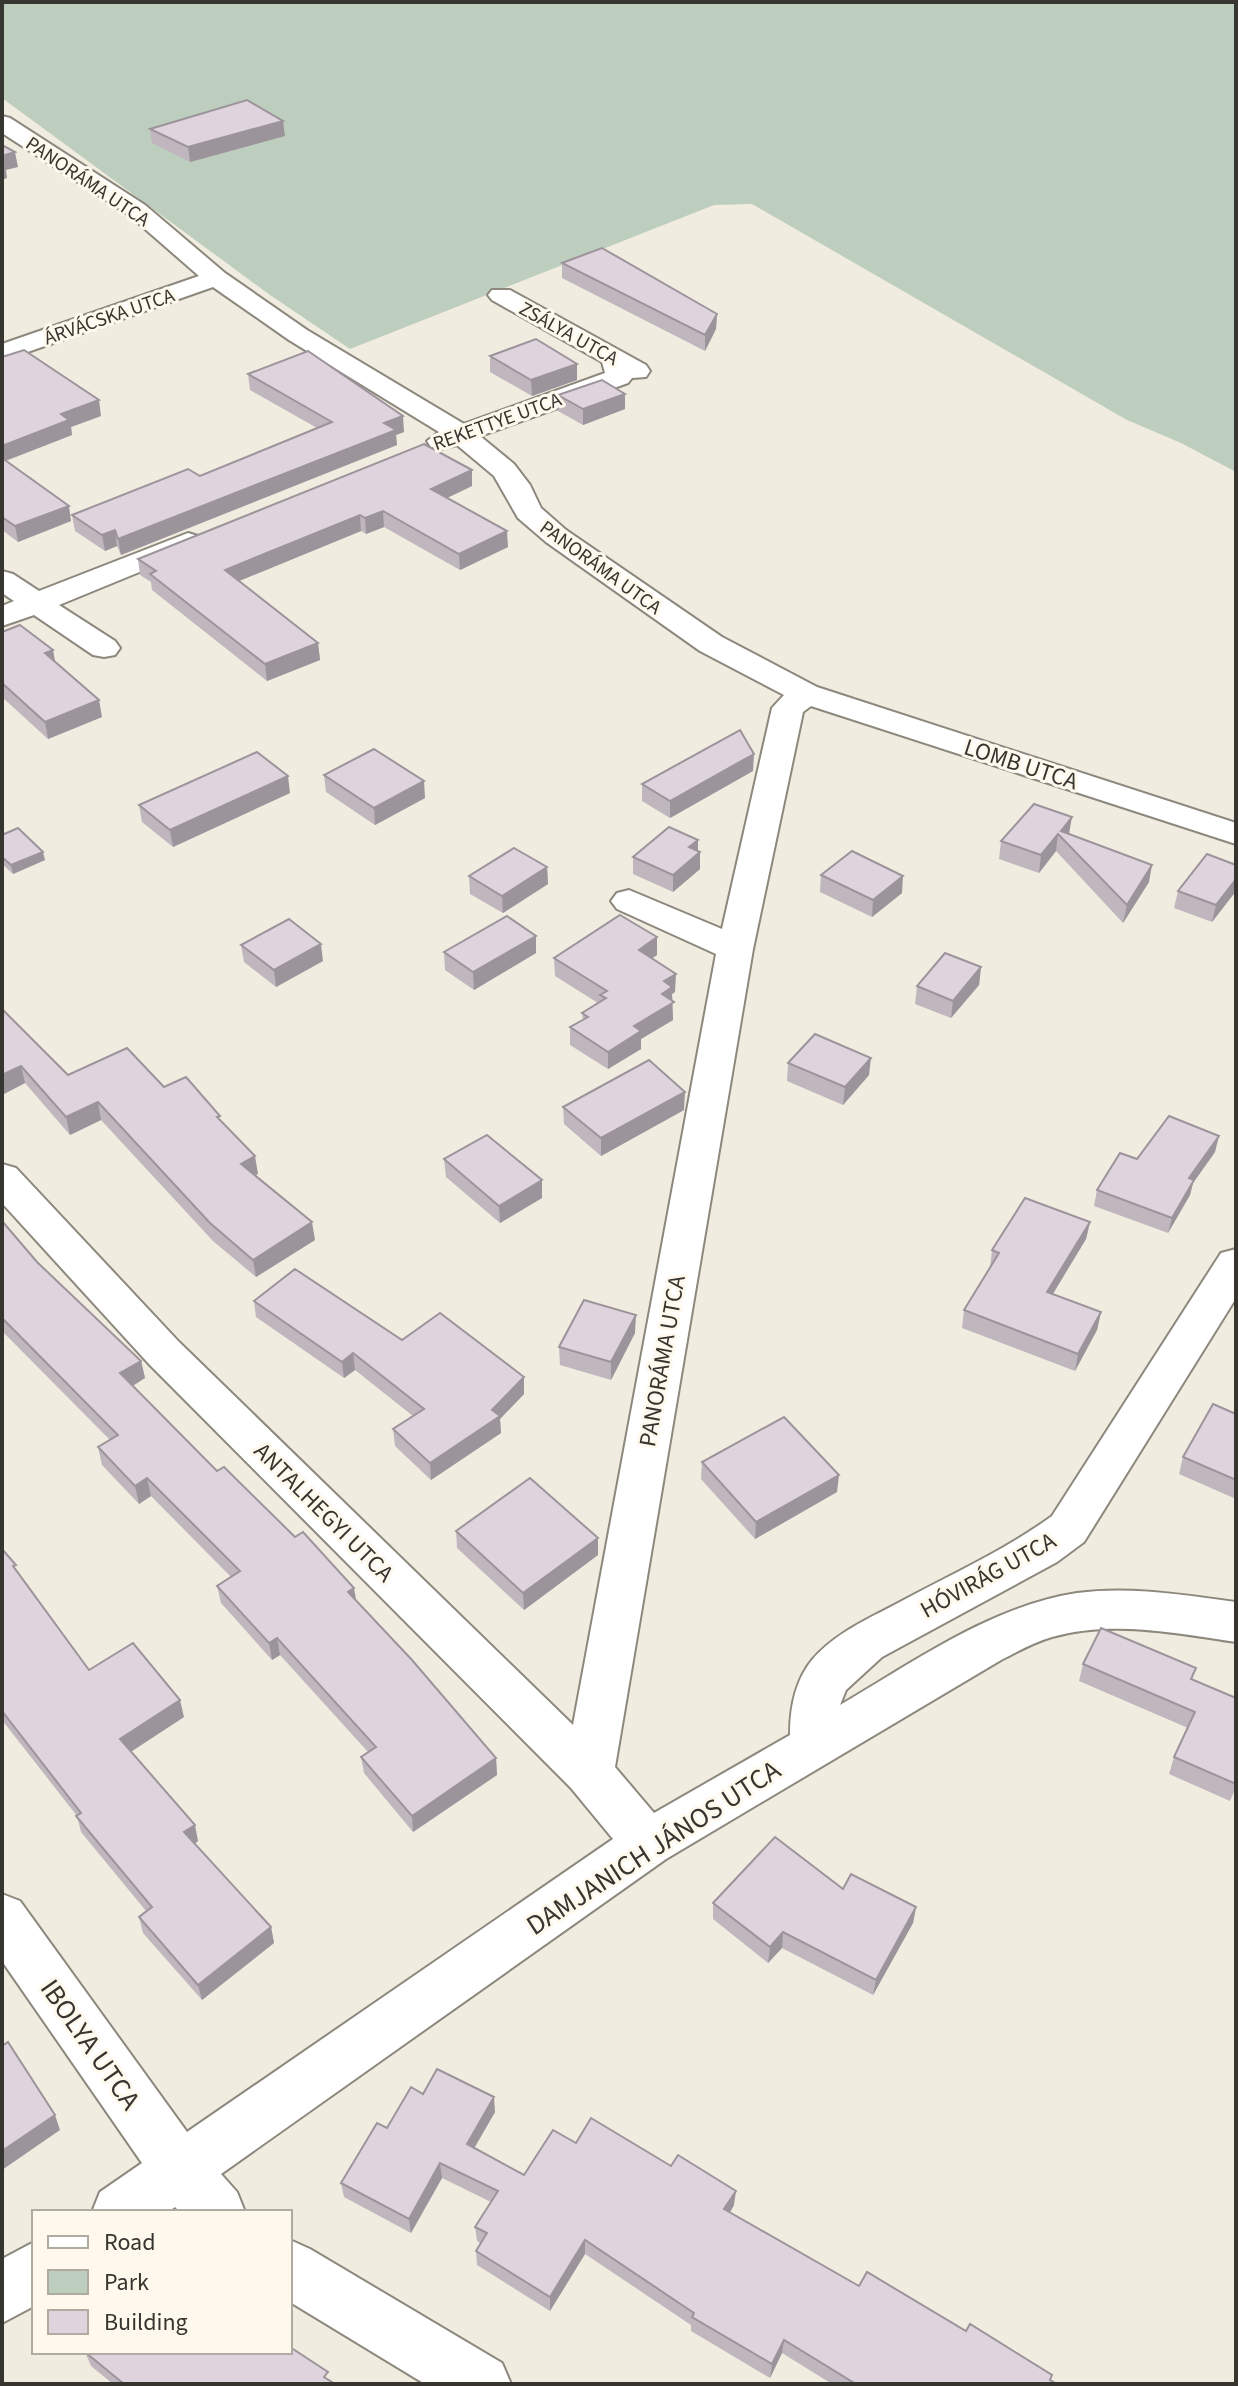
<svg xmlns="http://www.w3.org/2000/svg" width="1238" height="2386" font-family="'Source Sans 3',sans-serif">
<rect width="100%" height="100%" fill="#f1ece0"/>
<polygon fill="#becebe" points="2,2 1236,2 1236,472 1181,443 1127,420 752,204 714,205 350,349 270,295 2,98"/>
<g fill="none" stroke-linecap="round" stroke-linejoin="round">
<g stroke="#8d887d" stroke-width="4">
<g id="minor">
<path d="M2,116L10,118L145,205L225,273L307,330L464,424L605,373L602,362L492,300L488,295L492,290H510L646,365L650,371L646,377L632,378L628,383L480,436L514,464L530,485L541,508L566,530L722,637L817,687L1236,823V844L811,706L803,712L753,949L615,1767L654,1813L790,1735C790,1708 795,1681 812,1660C835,1633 868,1619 898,1603C950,1575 1004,1551 1052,1516L1221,1253L1236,1249V1298L1084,1542L1057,1562L882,1657L846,1690L840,1705C914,1662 991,1606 1077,1593C1130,1586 1184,1595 1236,1602V1642C1176,1633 1111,1620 1052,1637C1034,1642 1017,1652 1001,1660L666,1859L221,2174L237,2192L245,2212H180L175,2207L168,2212H92L100,2192L142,2163L2,1961V1894L20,1901L187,2132L613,1839L571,1788L149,1364L2,1203V1164L16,1168L179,1342L573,1725L716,954L617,909L611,901L617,893L629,890L722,929L772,708L784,695L700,651L546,542L518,518L494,476L457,445L441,449L431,447L427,441L439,432L289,340L213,287L2,361V344L199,276L129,215L2,133Z"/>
<polygon points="188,533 198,536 203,542 198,548 59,605 115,641 120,648 115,655 104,657 93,655 34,615 2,626 2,606 14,601 2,593 2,571 13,574 39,591"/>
<polygon points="290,2240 310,2249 502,2363 511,2384 425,2384 290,2302"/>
<polygon points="34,2242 34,2306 2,2323 2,2259"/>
</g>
</g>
<use href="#minor" fill="#fff" fill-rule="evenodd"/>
</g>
<g fill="#c0b6be">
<polygon points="150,129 285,136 190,162 152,143"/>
<polygon points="562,263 717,314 716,329 705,351 562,278"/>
<polygon points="490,356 577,364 577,380 532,396 490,372"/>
<polygon points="2,357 101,416 71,427 72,435 6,461 71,521 18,542 2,530"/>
<polygon points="248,374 404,432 396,435 397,445 121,555 117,546 105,551 75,531 72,515 200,476 317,428 250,390"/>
<polygon points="558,395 625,409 583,425 558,411"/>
<polygon points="472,470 472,486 447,498 508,547 460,570 384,527 366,534 361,531 239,581 318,643 320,660 267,681 152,590 151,582 140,575 138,559"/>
<polygon points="2,632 55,662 102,717 48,739 2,697"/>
<polygon points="753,771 670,818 642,801 642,784"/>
<polygon points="324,775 425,798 375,825 326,792"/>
<polygon points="290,793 173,847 142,822 139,805"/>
<polygon points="1034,804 1069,834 1149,882 1123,923 1056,851 1039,873 999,859 1001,841"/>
<polygon points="2,835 45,860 13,874 2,864"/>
<polygon points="698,840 698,851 700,852 700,869 673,892 633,874 633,857"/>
<polygon points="1236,865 1236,891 1212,922 1174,908 1178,891"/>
<polygon points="547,867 548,884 503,913 470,894 469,876"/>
<polygon points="821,875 902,893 872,917 820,892"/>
<polygon points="241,945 323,961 276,987 244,962"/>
<polygon points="444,952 536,953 474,990 445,970"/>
<polygon points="657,955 652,958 675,992 672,994 673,1020 641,1039 641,1049 608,1069 570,1045 570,1027 583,1020 582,1013 598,1003 555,976 554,958"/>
<polygon points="981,967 979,985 951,1018 915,1004 917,986"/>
<polygon points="2,1013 68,1075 164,1087 221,1122 258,1174 255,1175 315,1240 256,1277 213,1241 101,1120 70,1135 25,1083 2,1095"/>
<polygon points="788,1063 869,1075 843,1105 787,1081"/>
<polygon points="563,1107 684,1110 601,1156 564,1124"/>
<polygon points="1215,1152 1193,1183 1190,1195 1168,1233 1094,1206 1097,1190 1137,1159"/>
<polygon points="444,1159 542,1180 542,1198 500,1223 446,1177"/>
<polygon points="2,1221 37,1262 141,1361 145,1378 133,1386 217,1471 356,1601 496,1758 497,1775 413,1832 364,1773 361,1757 368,1752 280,1655 272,1660 221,1603 217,1586 231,1577 151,1496 139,1504 102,1465 98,1447 110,1440 2,1331"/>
<polygon points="1090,1222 1086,1239 1053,1294 1101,1312 1097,1330 1075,1371 962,1328 964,1310 990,1268 992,1250"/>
<polygon points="254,1301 402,1340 524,1394 500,1419 501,1433 431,1480 395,1446 393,1429 413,1416 355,1370 344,1378 256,1317"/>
<polygon points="635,1333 611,1380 560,1365 559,1347"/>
<polygon points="1236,1414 1236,1499 1179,1474 1183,1457"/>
<polygon points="702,1462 837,1492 755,1539 701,1479"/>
<polygon points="456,1531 598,1538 598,1555 524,1610 457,1548"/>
<polygon points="2,1549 89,1670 184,1717 131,1752 198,1841 194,1844 271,1927 274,1943 202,2000 143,1933 139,1917 146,1911 81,1832 77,1816 2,1720"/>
<polygon points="1083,1664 1192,1680 1236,1698 1236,1787 1230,1801 1169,1774 1174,1757 1188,1728 1079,1681"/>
<polygon points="843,1889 916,1907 913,1923 873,1995 782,1948 768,1963 713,1919 713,1903"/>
<polygon points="423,2094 495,2112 474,2148 524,2175 576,2143 734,2205 730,2213 859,2286 1057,2384 832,2384 782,2353 770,2378 691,2331 691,2325 585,2254 550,2311 477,2265 476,2251 480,2243 477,2241 475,2227 491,2202 442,2178 411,2233 344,2197 341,2183 387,2128"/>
<polygon points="85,2352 329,2381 335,2384 113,2384 91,2366"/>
</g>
<g fill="#9c949b">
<polygon points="283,121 285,136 190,162 188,147"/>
<polygon points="15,152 18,167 6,170 7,178 2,180 2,156"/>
<polygon points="717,314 716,329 705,351 705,335"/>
<polygon points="577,364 577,380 532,396 531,380"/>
<polygon points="625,394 625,409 583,425 583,409"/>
<polygon points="99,400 101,416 71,427 72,435 2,462 2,446 61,414"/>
<polygon points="403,416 404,432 396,435 397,445 121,555 118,539 384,423"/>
<polygon points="472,470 472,486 432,505 431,489"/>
<polygon points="69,506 71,521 18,542 15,526"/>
<polygon points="383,511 384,527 366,534 365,518"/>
<polygon points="360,515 361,531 227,586 225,570"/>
<polygon points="115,530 117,546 105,551 102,535"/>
<polygon points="507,531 508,547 460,570 459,554"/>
<polygon points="318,643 320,660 267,681 265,664"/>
<polygon points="53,650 56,666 45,653"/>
<polygon points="99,700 102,717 48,739 45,722"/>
<polygon points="754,754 753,771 670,818 670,801"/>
<polygon points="288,776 290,793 173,847 170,830"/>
<polygon points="424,781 425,798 375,825 374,808"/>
<polygon points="1072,817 1069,834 1061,831"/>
<polygon points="1058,834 1056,851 1039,873 1041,855"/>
<polygon points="698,840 698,854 700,852 700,869 673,892 673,875 689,847"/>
<polygon points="43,852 45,860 13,874 11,865"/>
<polygon points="1152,865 1149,882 1123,923 1127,905"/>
<polygon points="547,867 548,884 503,913 502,896"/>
<polygon points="903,876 902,893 872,917 873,900"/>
<polygon points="1236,879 1236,891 1212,922 1216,905"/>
<polygon points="536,936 536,953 474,990 473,972"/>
<polygon points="657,937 657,955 639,967 639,950"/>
<polygon points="321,944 323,961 276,987 274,970"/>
<polygon points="981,967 979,985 951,1018 953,1001"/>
<polygon points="676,974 675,992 672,994 673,1020 641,1039 641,1049 608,1069 608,1052 634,1026 662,994 664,981"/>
<polygon points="871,1058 869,1075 843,1105 845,1087"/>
<polygon points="21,1066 25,1083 2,1095 2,1075"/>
<polygon points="685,1092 684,1110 601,1156 601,1138"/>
<polygon points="98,1102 101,1120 70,1135 66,1117"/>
<polygon points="1219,1136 1215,1152 1193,1183 1190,1195 1168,1233 1172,1218 1189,1178"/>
<polygon points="255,1156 258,1174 243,1181 241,1164"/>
<polygon points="542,1180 542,1198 500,1223 499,1206"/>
<polygon points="312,1222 315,1240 256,1277 253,1260"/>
<polygon points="1090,1222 1086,1239 1043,1310 1047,1292"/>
<polygon points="1101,1312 1097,1330 1075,1371 1078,1354"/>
<polygon points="636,1315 635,1333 611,1380 611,1362"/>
<polygon points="353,1353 355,1370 344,1378 342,1362"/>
<polygon points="141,1361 145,1378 124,1391 120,1373"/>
<polygon points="524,1377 524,1394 500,1419 501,1433 431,1480 430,1463 492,1410"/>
<polygon points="839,1475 837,1492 755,1539 756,1522"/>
<polygon points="147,1478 151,1496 139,1504 135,1486"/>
<polygon points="598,1538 598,1555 524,1610 523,1593"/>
<polygon points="354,1588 357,1605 348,1592"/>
<polygon points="277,1638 280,1655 272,1660 269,1643"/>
<polygon points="180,1700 184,1717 124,1756 120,1739"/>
<polygon points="496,1758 497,1775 413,1832 412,1816"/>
<polygon points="195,1825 198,1841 188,1849 184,1832"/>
<polygon points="916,1907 913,1923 873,1995 876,1980"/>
<polygon points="271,1927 274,1943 202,2000 198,1985"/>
<polygon points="783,1932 782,1948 768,1963 770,1947"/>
<polygon points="494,2097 495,2112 468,2159 467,2144"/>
<polygon points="55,2115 60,2130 2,2170 2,2151"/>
<polygon points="440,2163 442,2178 411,2233 409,2219"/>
<polygon points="736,2191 734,2205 723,2224 724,2209"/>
<polygon points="585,2240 585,2254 550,2311 550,2297"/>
<polygon points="784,2340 782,2353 770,2378 772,2364"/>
</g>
<g fill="#dfd4dd" stroke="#9c949b" stroke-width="2">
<polygon points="247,100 283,121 188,147 150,129"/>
<polygon points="2,145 15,152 2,156"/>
<polygon points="602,248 717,314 705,335 562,263"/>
<polygon points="536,339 577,364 531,380 490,356"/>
<polygon points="24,350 99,400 61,414 69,420 2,446 2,357"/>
<polygon points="308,351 403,416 384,423 396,430 118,539 115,530 102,535 72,515 188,469 200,476 332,422 248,374"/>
<polygon points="602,380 625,394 583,409 558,395"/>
<polygon points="424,444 472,470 431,489 507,531 459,554 383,511 365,518 360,515 225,570 318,643 265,664 150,574 156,571 138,559"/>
<polygon points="2,458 69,506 15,526 2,517"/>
<polygon points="20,625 53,650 45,653 99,700 45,722 2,683 2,632"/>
<polygon points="740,730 754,754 670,801 642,784"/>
<polygon points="374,749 424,781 374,808 324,775"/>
<polygon points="257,752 288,776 170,830 139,805"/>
<polygon points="1034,804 1072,817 1061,831 1152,865 1127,905 1058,834 1041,855 1001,841"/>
<polygon points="669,827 698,840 689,847 700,852 673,875 633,857"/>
<polygon points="18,828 43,852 11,865 2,857 2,835"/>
<polygon points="514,848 547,867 502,896 469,876"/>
<polygon points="852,851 903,876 873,900 821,875"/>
<polygon points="1207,854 1236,865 1236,879 1216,905 1178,891"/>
<polygon points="620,915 657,937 639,950 676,974 664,981 672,987 662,994 674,1002 634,1026 641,1031 608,1052 570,1027 588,1017 582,1013 606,998 600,995 607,991 554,958"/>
<polygon points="507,916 536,936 473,972 444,952"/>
<polygon points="289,919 321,944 274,970 241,945"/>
<polygon points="945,953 981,967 953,1001 917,986"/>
<polygon points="4,1011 68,1075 127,1048 164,1087 186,1077 220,1116 217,1117 255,1156 241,1164 312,1222 253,1260 210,1223 98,1102 66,1117 21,1066 2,1075 2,1013"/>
<polygon points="815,1034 871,1058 845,1087 788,1063"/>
<polygon points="649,1060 685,1092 601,1138 563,1107"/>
<polygon points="1169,1116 1219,1136 1189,1178 1194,1180 1172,1218 1097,1190 1120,1153 1137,1159"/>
<polygon points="487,1135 542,1180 499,1206 444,1159"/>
<polygon points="1025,1198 1090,1222 1047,1292 1101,1312 1078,1354 964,1310 999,1253 992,1250"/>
<polygon points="2,1221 37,1262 141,1361 120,1373 217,1471 224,1467 295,1537 303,1532 354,1588 348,1592 412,1660 496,1758 412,1816 361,1757 376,1747 277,1638 269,1643 217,1586 240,1571 147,1478 135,1486 98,1447 118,1435 2,1318"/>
<polygon points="295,1269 402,1340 440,1313 524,1377 492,1410 500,1416 430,1463 393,1429 424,1409 353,1353 342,1362 254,1301"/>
<polygon points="584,1300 636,1315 611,1362 559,1347"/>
<polygon points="1213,1404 1236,1414 1236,1480 1183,1457"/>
<polygon points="784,1417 839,1475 756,1522 702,1462"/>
<polygon points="530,1478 598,1538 523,1593 456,1531"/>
<polygon points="2,1549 16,1565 13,1566 89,1670 133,1643 180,1700 120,1739 195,1825 184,1832 271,1927 198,1985 139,1917 152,1907 76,1816 81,1813 2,1711"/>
<polygon points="1101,1628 1196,1668 1191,1679 1236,1698 1236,1784 1174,1757 1195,1712 1083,1664"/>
<polygon points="775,1837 843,1889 851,1874 916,1907 876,1980 783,1932 770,1947 713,1903"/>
<polygon points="8,2042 55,2115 2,2151 2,2046"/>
<polygon points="437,2069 494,2097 467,2144 524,2175 553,2130 576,2143 591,2118 671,2166 678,2155 736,2191 724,2209 859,2286 867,2272 966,2331 970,2324 1052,2375 1050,2380 1057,2384 856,2384 784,2340 772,2364 692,2317 694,2313 585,2240 550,2297 476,2251 487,2233 475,2227 498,2191 440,2163 409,2219 341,2183 377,2123 387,2128 411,2087 423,2094"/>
<polygon points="290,2347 328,2372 324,2377 335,2384 124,2384 85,2352 290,2352"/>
</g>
<g text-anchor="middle" stroke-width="6" stroke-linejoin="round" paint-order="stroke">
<g font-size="20" fill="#373530" stroke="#fff9ed">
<text transform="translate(88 181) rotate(34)" y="7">PANORÁMA UTCA</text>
<text transform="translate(109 316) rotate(-19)" y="7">ÁRVÁCSKA UTCA</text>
<text transform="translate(569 333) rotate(29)" y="7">ZSÁLYA UTCA</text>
<text transform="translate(497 421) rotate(-20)" y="7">REKETTYE UTCA</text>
<text transform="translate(601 567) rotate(36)" y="7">PANORÁMA UTCA</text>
</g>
<g font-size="24" fill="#373530" stroke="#fff9ed">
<text transform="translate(1021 764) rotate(18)" y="8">LOMB UTCA</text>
<text transform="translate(662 1361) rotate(-80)" y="8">PANORÁMA UTCA</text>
<text transform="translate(324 1512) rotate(45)" y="8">ANTALHEGYI UTCA</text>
<text transform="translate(988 1575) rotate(-29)" y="8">HÓVIRÁG UTCA</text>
</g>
<g font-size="28" fill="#373530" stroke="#fff9ed">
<text transform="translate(653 1847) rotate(-33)" y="10">DAMJANICH JÁNOS UTCA</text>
<text transform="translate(91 2044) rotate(55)" y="10">IBOLYA UTCA</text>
</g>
</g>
<rect width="1238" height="2386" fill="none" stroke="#373530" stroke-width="8"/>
<rect x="32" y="2210" width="260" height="144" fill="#fff9ed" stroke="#afaba1" stroke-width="2"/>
<rect x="48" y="2236" width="40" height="12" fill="#ffffff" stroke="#afaba1" stroke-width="2"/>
<text x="104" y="2250" font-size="24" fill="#373530">Road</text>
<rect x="48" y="2270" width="40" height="24" fill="#becebe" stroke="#afaba1" stroke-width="2"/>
<text x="104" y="2290" font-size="24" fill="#373530">Park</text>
<rect x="48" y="2310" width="40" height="24" fill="#dfd4dd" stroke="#afaba1" stroke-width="2"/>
<text x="104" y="2330" font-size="24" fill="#373530">Building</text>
</svg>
